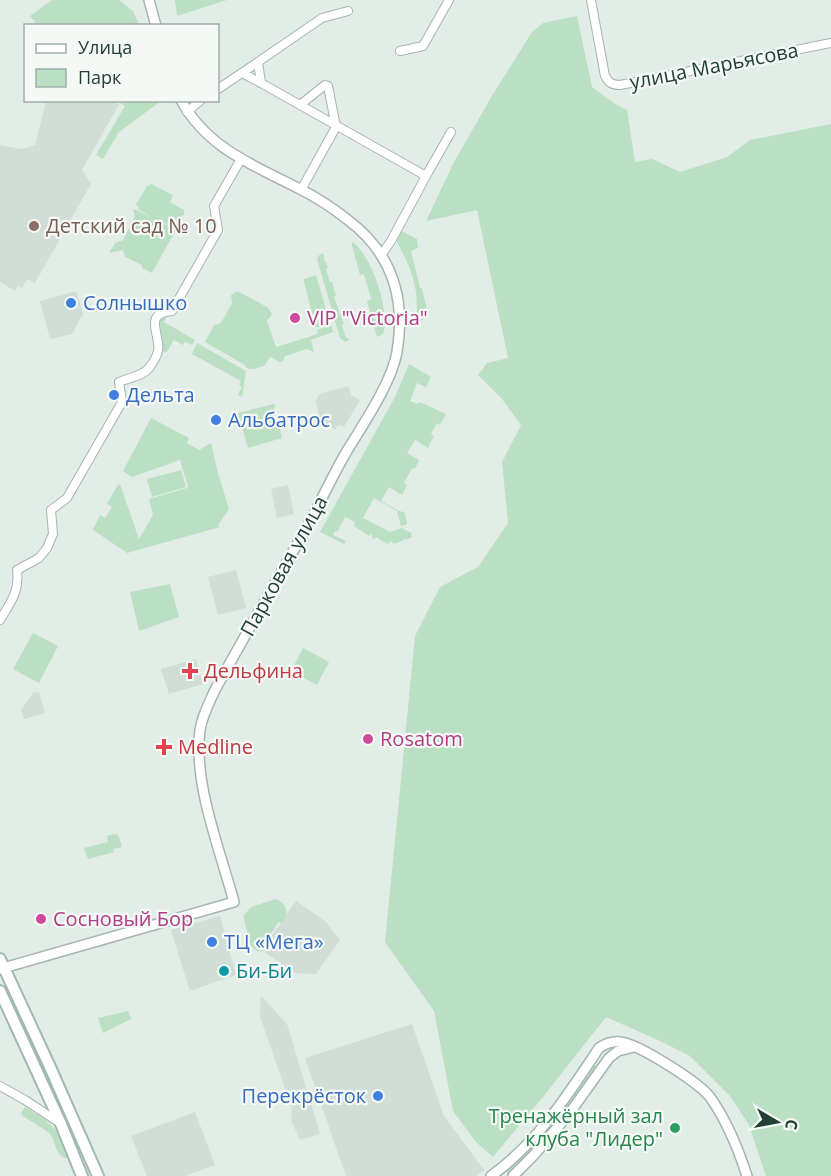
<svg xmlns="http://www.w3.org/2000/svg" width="831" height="1176" font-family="'Open Sans',sans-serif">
<rect width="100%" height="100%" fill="#e3ede8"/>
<g fill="#d1ddd7">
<polygon points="46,101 113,101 119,104 82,170 91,184 35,283 27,279 22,288 18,286 15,291 0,282 0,145 22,149 35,145"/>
<polygon points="76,291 83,314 72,334 50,339 40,301"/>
<polygon points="349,386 351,395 360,400 344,427 338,425 335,430 320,419 316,402 319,394"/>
<polygon points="288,485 294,514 277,518 271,489"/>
<polygon points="236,570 246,608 218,615 208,577"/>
<polygon points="196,659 203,684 169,694 161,669"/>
<polygon points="39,692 45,713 24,719 21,710 33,693"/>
<polygon points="296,901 325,921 340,940 316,974 294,973 262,950"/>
<polygon points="220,916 236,975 190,991 171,930"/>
<polygon points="261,996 287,1024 320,1134 300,1140 291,1120 292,1109 260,1016"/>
<polygon points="412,1024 444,1116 484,1170 476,1176 346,1176 305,1058"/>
<polygon points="195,1112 215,1165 185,1176 147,1176 131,1136"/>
</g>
<g fill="#bbdfc3">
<polygon points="52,0 119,0 133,11 139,25 37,25 30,16"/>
<polygon points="175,0 227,0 177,16"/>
<polygon points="577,16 592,87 615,104 627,110 635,162 652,159 680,172 727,157 750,140 831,124 831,1176 766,1176 749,1125 730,1096 690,1056 660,1041 606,1017 543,1097 493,1157 476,1142 453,1111 434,1011 385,942 415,636 440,587 478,567 508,523 502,462 521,425 502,399 478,375 487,363 508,358 477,210 426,221 454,162 493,94 532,32 543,23"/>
<polygon points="117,101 161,101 119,132 103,159 96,155 125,106"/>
<polygon points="151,184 173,195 170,202 184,210 184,215 166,224 162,222 166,225 183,217 152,273 142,268 142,265 125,257 123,250 109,253 115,243 123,240 135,217 133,210 135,209 153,218 138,209 139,207 136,205 147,186"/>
<path d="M400,230L417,239L418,248L411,251L420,288H422L428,314L424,315L423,320L417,321C417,311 417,301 416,292C413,272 404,255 395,238Z"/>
<path d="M352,242C371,253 391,312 383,334L377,337L367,301L371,299L364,274L360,275L352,245Z"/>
<polygon points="323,253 325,262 326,262 328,268 326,269 330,282 332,282 336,296 334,297 344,324 342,325 346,338 348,338 349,340 345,342 340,338 317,259 318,256"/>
<polygon points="316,275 330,323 316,328 304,282 304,279"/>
<polygon points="236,292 239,292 267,307 272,314 267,321 276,347 318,334 317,330 331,325 333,332 311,340 314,352 307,349 285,356 283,361 280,362 270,357 264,366 254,369 249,369 245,367 245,365 205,342 214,325 221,323 232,303 231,295"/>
<polygon points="168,314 164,322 195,340 192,345 185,342 183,345 174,340 166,353 163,351 163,342 159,322 159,319"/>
<polygon points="197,343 246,371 242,397 238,395 242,387 239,385 241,381 192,354"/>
<polygon points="409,364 431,377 426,387 417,383 410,401 418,404 420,402 446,414 440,425 437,423 431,434 434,436 428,448 415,440 407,453 419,460 415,469 412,468 404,483 407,485 402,495 389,487 381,501 401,512 402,511 405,513 407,524 401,526 397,511 374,498 363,518 390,532 402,528 411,533 412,537 406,540 405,538 402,541 393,544 392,541 387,544 376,537 374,539 372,537 373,536 370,534 369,536 354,526 355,522 345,517 337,532 335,531 333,535 346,541 344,544 320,532 395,397"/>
<polygon points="274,404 282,438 248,448 238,413"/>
<polygon points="151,418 189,438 187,443 199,450 211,443 218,473 229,509 218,525 220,527 127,553 93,530 100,515 105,518 112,507 107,504 117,486 120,484 139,539 153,515 149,499 187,488 188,487 180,460 132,477 123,471"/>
<polygon points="181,470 186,487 152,497 147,479"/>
<polygon points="170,584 179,617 139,631 130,592"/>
<polygon points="33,633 58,646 39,683 13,669"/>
<polygon points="303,648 329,662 317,685 291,671"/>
<polygon points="114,834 114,835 117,834 118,837 119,837 122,847 113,849 114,852 88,859 84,848 108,842 107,836"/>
<path d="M276,899C286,903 290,913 283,922L278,923L270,935L267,948L263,951H257L251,946L244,920V915L251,907Z"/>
<polygon points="13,997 46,1068 82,1153 78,1154 61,1112 9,998"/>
<polygon points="128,1011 131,1019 103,1033 98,1018"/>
<path d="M594,1065L597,1067C570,1106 543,1142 508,1174L505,1170L563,1109Z"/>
<path d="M25,1107L43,1118L57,1131L70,1158C55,1160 57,1141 49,1133C42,1127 31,1122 23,1116L21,1113Z"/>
</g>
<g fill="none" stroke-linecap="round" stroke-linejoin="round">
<g stroke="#a5b5af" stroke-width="10">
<g id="minor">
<path d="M591,0L605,76C609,83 612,85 620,85L831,43"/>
<polyline points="348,11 322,18 258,62 261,83 426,176 451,132"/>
<polyline points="400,51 423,46 449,0"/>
<polyline points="242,73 261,83"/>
<polyline points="218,89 258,62"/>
<polyline points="300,105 325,85 328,86 336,127 301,190"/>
<polyline points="187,112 201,100"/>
<polyline points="382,254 391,241 426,176"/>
<path d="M0,620C10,603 20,592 17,570L39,558L47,548L53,534L51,510L67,498L122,402L119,382C128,378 143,376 149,368C152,364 157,356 158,351C161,334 142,314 172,311L218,230L214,206L241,159"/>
<polyline points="0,1086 25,1100 60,1123"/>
</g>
</g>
<g stroke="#a5b5af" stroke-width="12">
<g id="tertiary">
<polyline points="149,0 156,26"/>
<path d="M0,969L234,902C220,850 193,783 200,730C202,716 209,703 215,690C244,637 274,585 304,532C318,507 330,481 344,456C361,427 391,385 397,352C406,298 392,253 348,220C333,208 316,197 298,188C253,165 207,148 181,100"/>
<path d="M491,1176C538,1142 567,1096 599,1048C605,1044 612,1041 620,1042C639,1044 698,1082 710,1097C727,1121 738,1148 747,1176"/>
<polyline points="513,1176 533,1156 569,1114 609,1058 618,1051 634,1047"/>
</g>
</g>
<g stroke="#a1b9af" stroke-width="14">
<g id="secondary">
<polyline points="0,959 50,1067 98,1176"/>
<polyline points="0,991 61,1124 82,1176"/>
</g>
</g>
<use href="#minor" stroke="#fff" stroke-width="8"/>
<use href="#tertiary" stroke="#fff" stroke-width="9"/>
<use href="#secondary" stroke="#fff" stroke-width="10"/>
</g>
<circle fill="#8d6e63" stroke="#f4f9f6" stroke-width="2" cx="34" cy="226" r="6"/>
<g fill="#3f7fe0" stroke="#f4f9f6" stroke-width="2">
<circle cx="71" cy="303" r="6"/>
<circle cx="114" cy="395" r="6"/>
<circle cx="216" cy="420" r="6"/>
<circle cx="212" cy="942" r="6"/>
<circle cx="378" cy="1096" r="6"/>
</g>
<g fill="#d1479c" stroke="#f4f9f6" stroke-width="2">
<circle cx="295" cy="318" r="6"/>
<circle cx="368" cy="739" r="6"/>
<circle cx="41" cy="919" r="6"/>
</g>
<g fill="#e0444e" stroke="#f4f9f6" stroke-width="2">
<path d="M187 662h6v6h6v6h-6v6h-6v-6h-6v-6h6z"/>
<path d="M161 738h6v6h6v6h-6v6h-6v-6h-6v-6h6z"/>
</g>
<circle fill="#0f9aa8" stroke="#f4f9f6" stroke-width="2" cx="224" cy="971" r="6"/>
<circle fill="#2e9e5b" stroke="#f4f9f6" stroke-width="2" cx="675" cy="1128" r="6"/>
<g text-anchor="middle" stroke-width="4.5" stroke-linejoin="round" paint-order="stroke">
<g font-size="20" fill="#223f35" stroke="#f4f9f6">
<text transform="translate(714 66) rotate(-11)" y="7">улица Марьясова</text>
<text transform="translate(284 566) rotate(-61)" y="7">Парковая улица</text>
</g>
<g font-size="20" fill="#785e54" stroke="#f4f9f6" text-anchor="start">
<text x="46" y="233">Детский сад № 10</text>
</g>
<g font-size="20" fill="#366cbe" stroke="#f4f9f6" text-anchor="start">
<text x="83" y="310">Солнышко</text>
<text x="126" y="402">Дельта</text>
<text x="228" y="427">Альбатрос</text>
<text x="224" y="949">ТЦ «Мега»</text>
<text x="366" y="1103" text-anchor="end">Перекрёсток</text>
</g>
<g font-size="20" fill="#b23c85" stroke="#f4f9f6" text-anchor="start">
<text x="307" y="325">VIP "Victoria"</text>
<text x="380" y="746">Rosatom</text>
<text x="53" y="926">Сосновый Бор</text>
</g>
<g font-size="20" fill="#be3a42" stroke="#f4f9f6" text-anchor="start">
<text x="204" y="678">Дельфина</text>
<text x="178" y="754">Medline</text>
</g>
<g font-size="20" fill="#0d838f" stroke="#f4f9f6" text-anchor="start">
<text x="236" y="978">Би-Би</text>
</g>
<g font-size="20" fill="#27864d" stroke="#f4f9f6" text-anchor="end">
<text x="663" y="1123">Тренажёрный зал<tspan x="663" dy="23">клуба "Лидер"</tspan></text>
</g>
</g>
<rect x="24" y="24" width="195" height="78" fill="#f4f9f6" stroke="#a0afa9" stroke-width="1.5"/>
<rect x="36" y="44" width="30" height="9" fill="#ffffff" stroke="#a0afa9" stroke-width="1.5"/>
<text x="78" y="54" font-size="18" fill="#223f35">Улица</text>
<rect x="36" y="69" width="30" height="18" fill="#bbdfc3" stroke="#a0afa9" stroke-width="1.5"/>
<text x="78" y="84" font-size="18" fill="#223f35">Парк</text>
<g transform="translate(777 1122) rotate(100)" stroke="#f4f9f6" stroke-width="4.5" paint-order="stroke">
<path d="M0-4.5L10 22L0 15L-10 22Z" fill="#223f35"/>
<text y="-9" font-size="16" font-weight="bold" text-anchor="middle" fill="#223f35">С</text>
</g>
</svg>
